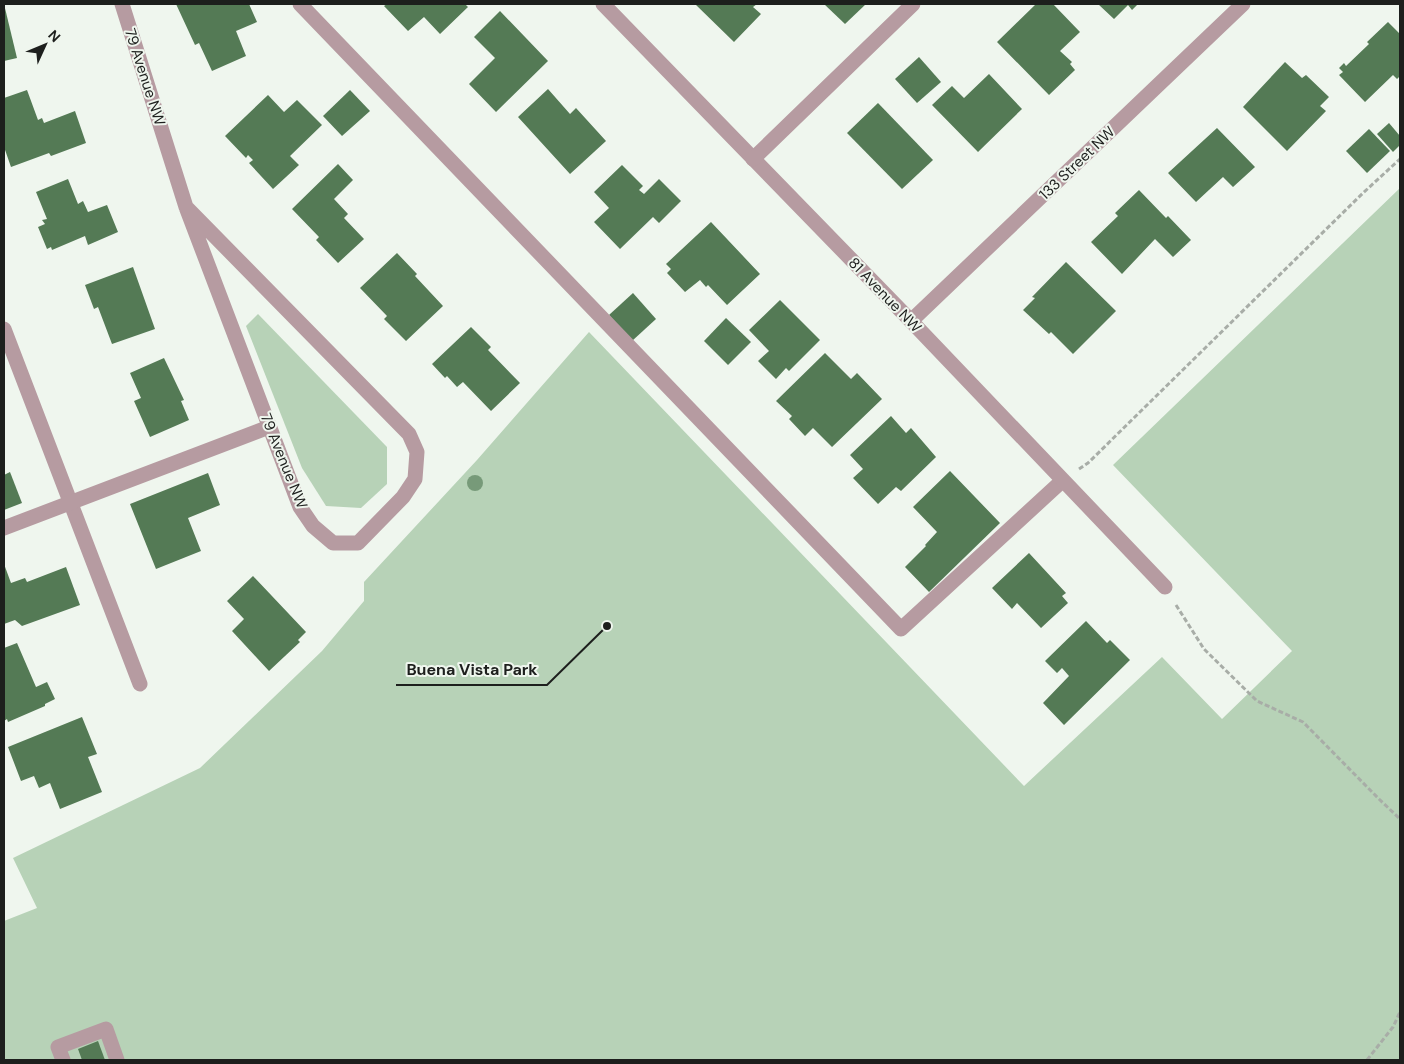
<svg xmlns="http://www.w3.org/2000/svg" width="1404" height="1064" font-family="'DM Sans',sans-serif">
<rect width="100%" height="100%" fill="#eff6ee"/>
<g fill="#b7d2b7">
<polygon points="1400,188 1400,1060 4,1060 4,921 37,908 13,858 200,768 322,651 364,601 364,582 477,460 589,332 1024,786 1162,657 1222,719 1292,651 1113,465"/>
<polygon points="258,314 387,447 387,484 361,508 326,506 302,468 246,326"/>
</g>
<g fill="#547a55">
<polygon points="4,4 17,58 4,61"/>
<polygon points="176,4 249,4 257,22 236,31 246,56 212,71 199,43 195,45"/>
<polygon points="387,4 465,4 468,7 440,34 424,17 408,31 384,6"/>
<polygon points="695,4 757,4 753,7 761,14 734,42"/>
<polygon points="824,4 866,4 845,24"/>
<polygon points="1036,4 1053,4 1080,32 1060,51 1072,62 1070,64 1075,70 1049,95 997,42"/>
<polygon points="1098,4 1138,4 1132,10 1128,5 1114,19"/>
<polygon points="500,11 548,61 496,112 469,84 495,58 474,37"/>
<polygon points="1388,22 1400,34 1400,76 1397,79 1393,75 1365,102 1339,75 1343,72 1339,68 1344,63 1346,66 1369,44 1367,42"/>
<polygon points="919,57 941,82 917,103 895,79"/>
<polygon points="1285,62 1302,78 1306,75 1329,97 1320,106 1326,111 1287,151 1243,107"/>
<polygon points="989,74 1022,109 978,152 932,105 952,86 964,98"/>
<polygon points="548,89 570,114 576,108 606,141 570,174 518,117"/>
<polygon points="27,90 38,120 42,118 44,123 75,111 86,143 51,156 49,153 11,167 4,147 4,98"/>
<polygon points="350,90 370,111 342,136 323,116"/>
<polygon points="268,95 284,112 297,100 322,125 290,156 299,165 273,189 249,163 253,160 248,155 246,158 225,136"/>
<polygon points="878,103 933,160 902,189 847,133"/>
<polygon points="1389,123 1400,136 1400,145 1393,152 1377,134"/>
<polygon points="1217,128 1255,167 1233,187 1223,177 1196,202 1168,173"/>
<polygon points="1369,129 1390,151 1367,173 1346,151"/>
<polygon points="338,164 353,180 334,199 348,214 344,218 364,239 338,263 316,240 319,237 292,209"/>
<polygon points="622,165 643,186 639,190 644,194 659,179 681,201 659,223 653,217 620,249 594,222 609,208 594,192"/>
<polygon points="68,179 78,204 83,201 88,212 107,205 118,232 88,245 85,236 52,250 51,247 47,249 38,227 45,224 42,220 47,219 36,192"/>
<polygon points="1139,190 1166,218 1168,216 1191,240 1173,257 1155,239 1122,274 1091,242 1118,216 1115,213"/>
<polygon points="711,222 760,274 727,305 708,285 706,287 700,280 685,292 667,273 671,269 666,264"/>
<polygon points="397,253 417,274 415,276 443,306 406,341 384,319 387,316 360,288"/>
<polygon points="1066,262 1116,311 1073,354 1051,332 1049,334 1023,310 1035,298 1032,297"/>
<polygon points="133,267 155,329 112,344 98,307 94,309 85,285"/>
<polygon points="633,293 656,319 632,341 609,315"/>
<polygon points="780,300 820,340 789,371 786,368 776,379 758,361 769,351 749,330"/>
<polygon points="726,318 751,342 728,365 704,341"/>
<polygon points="471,327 491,347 488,350 520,383 491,411 463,382 457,387 447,376 445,378 432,364"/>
<polygon points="825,353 851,379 857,373 882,399 832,447 813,428 805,436 789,419 792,416 776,401"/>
<polygon points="164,358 184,400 181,401 189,420 150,437 134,401 141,398 130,373"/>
<polygon points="891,416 906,433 911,428 936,457 901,491 896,487 878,504 853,478 863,469 850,455"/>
<polygon points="950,471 1000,523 929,592 905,567 926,546 925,545 937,532 913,507"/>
<polygon points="10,472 22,503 4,510 4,475"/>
<polygon points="208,473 220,505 188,518 201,551 156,569 130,504"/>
<polygon points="1029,553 1066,593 1062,596 1068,603 1041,628 1017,603 1012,609 992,588"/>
<polygon points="4,564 11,583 25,578 27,582 66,567 80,605 22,626 15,620 4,624"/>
<polygon points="253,576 306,632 298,640 300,642 269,671 232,631 244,619 227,601"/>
<polygon points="1086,621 1107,643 1110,640 1130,660 1064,725 1043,703 1069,676 1062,668 1057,673 1045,661"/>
<polygon points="17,643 36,687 47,682 55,699 45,704 45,706 8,722 7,719 4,721 4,648"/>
<polygon points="82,717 97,754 88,757 102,792 60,809 50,783 39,788 34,776 21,781 8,747"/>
<polygon points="98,1041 105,1060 82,1060 78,1049"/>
</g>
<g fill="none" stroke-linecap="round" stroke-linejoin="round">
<g stroke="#a8ada7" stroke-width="3" stroke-dasharray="5 2.5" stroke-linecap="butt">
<polyline points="1079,469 1088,463 1363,193 1400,159"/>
<polyline points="1176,605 1204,649 1257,701 1303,722 1379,799 1400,819"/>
<polyline points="1367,1060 1393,1027 1400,1012"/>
</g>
<g stroke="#b69ba1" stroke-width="15">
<polyline points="122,4 186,207 300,507 313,526 333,543 358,543 403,497 415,479 417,452 409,434 186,207"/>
<polyline points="300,4 901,629 1062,481"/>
<polyline points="603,4 911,321 1165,587"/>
<polyline points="753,159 913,4"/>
<polyline points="911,321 1243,4"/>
<polyline points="4,329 140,684"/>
<polyline points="4,528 269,427"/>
<polyline points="63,1060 58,1047 106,1029 117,1060"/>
</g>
</g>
<circle fill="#779a79" cx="475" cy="483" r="8"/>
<g text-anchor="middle" stroke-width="4" stroke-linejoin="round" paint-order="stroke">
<g font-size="15" fill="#1d1f1d" stroke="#eff6ee">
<text transform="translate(145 77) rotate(72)" y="5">79 Avenue NW</text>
<text transform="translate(1077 163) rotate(-44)" y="5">133 Street NW</text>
<text transform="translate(885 295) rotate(46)" y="5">81 Avenue NW</text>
<text transform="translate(284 461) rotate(68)" y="5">79 Avenue NW</text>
</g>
</g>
<path fill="none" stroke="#1d1f1d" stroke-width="2" d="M607 626L547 685H396"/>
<circle fill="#1d1f1d" stroke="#eff6ee" stroke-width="2" cx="607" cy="626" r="5"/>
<g font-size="16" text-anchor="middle" font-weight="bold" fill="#1d1f1d" stroke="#eff6ee" stroke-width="4" stroke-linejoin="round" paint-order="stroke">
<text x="472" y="675">Buena Vista Park</text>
</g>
<rect width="1404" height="1064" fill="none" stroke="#1d1f1d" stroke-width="10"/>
<g transform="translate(45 45) rotate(46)" stroke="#eff6ee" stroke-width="4" paint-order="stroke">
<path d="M0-4L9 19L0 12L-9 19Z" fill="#1d1f1d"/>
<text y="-8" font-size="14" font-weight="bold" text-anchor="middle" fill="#1d1f1d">N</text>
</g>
</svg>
